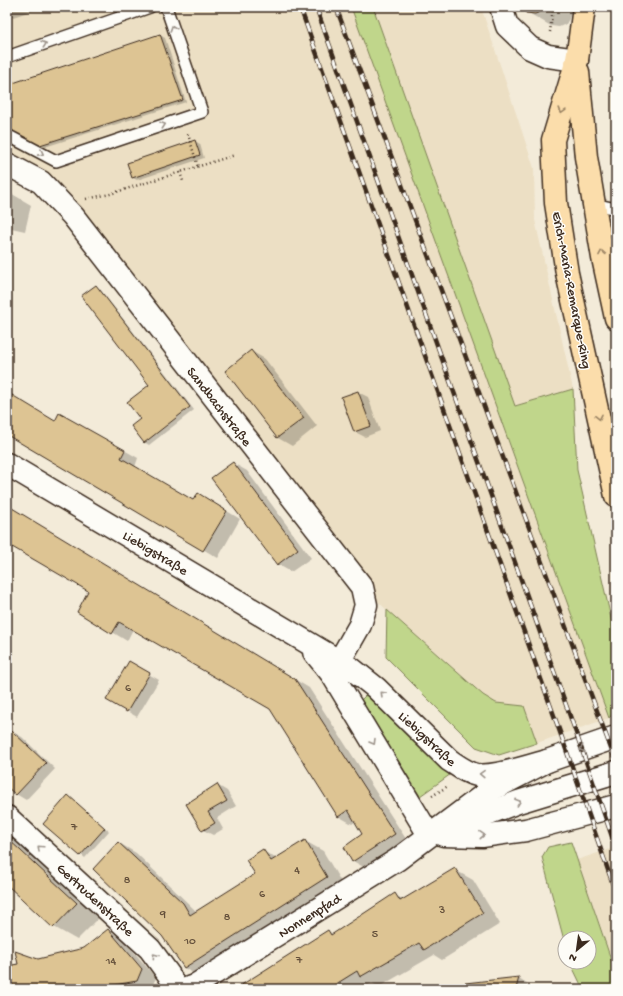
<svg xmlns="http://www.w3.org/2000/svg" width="623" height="996" font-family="'Gochi Hand',sans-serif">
<rect width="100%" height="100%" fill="#f3ebd9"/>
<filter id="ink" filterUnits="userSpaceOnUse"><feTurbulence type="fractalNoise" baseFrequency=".025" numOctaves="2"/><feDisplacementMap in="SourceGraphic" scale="8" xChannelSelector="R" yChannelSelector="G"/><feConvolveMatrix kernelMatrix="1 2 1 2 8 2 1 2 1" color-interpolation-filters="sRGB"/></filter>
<g filter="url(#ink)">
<g fill="#ecdfc4">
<polygon points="7,7 481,7 534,168 535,220 573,389 497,411 609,718 537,743 524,706 496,703 483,695 387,610 362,587 73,216 7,164"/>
<polygon points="616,847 616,972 577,860"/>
</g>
<g fill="#c0d68b" stroke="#7e8054">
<polygon points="351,7 373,7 515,406 573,389 577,470 616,640 616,710 609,718"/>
<polygon points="387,610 483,695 496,703 524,706 537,743 499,755 476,747 386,657"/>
<polygon points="366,695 451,774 420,796 361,700"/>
<polygon points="571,842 616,974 616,989 583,989 570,962 589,962 589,938 565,938 565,944 542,857 548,847"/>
</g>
<g fill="#0003">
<polygon points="7,7 43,7 7,19"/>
<polygon points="522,7 572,7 569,19 566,24 559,27 551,26 527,12"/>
<polygon points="160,35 165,38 186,102 29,152 7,86"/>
<polygon points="195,141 200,144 204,158 137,180 133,178 128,163"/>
<polygon points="7,191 31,205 25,231 7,227"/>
<polygon points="96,286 100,289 194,410 149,445 144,442 141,420 151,385"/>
<polygon points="251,351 265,359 317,426 292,446 278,438 226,371"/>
<polygon points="358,392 368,397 380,431 365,437 355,432 342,398"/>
<polygon points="7,393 56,422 124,450 138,458 135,467 194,501 212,502 240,519 218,558 7,434"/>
<polygon points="233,463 247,471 311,558 291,572 277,564"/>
<polygon points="7,506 309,688 408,842 367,869 353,861 364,834 356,821 352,824 338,816 271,709 133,629 127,641 78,611 89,590 7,543"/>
<polygon points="129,663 159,680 137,717 108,700"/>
<polygon points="12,732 22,737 55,769 26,800 16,794 7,786 7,738"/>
<polygon points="217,785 227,791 236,806 217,818 223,829 213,835 203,830 187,804"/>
<polygon points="69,796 109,831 85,858 45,824"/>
<polygon points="7,831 100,917 77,940 54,927 7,884"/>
<polygon points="305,841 323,851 344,887 202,978 184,968 119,843 136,853 197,912 256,874 263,851 277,859"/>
<polygon points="455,870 473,880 500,924 442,960 434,955 379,987 372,983 362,989 236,989 328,931 333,934 395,895 404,900"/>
<polygon points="108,930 122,938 156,978 151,988 7,989 7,967 85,949"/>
<polygon points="519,978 528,984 527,989 464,989"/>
</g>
<g fill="#ddc493" stroke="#3b2a1e">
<polygon points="521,7 545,7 542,11 535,14 526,13"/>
<polygon points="160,34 183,100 24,150 7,141 7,85"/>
<polygon points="195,140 200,155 132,178 127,163"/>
<polygon points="96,285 190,407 144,443 131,426 140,419 127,402 149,385 81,296"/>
<polygon points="251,350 304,418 277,438 225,371"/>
<polygon points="358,391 371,426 354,432 341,397"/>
<polygon points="7,392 55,421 59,413 125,450 121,458 193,500 198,493 227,511 203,551 7,435"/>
<polygon points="233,462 298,549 277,565 211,478"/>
<polygon points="7,505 295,679 395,834 352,862 344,847 362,834 348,810 338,817 270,709 119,622 112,634 77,612 88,591 7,544"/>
<polygon points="129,661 150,673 127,712 106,700"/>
<polygon points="12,731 46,763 16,795 7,787 7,736"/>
<polygon points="217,784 227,801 208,812 215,823 202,831 186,804"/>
<polygon points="68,795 105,828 80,856 43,824"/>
<polygon points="7,838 77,903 53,928 7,885"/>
<polygon points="305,840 327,877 184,968 162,936 93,869 118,842 183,903 190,915 255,874 246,860 263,849 271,861"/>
<polygon points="455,868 483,913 424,950 419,943 360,977 357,971 328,989 235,989 328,930 331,935 395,893 400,901"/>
<polygon points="108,929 142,969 137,981 91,989 7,989 7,966 18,964 15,951 38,959 84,948"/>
<polygon points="519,977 516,989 463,989 465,983"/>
</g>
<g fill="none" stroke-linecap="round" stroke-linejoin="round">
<g stroke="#3b2a1e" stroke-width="14">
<g id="service">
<polyline points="7,57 150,7"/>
<polyline points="7,135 56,161 202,112 166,7"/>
<polyline points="594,204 616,209"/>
</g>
</g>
<g stroke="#3b2a1e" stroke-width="25">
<g id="minor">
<polyline points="501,7 507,26 530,48 548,56 577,60"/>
<polyline points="7,164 41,182 73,216 362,587 366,605 360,625 332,674"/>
<polyline points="7,817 150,949 169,975 176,989"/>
</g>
</g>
<g stroke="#3b2a1e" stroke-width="25">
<g id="tertiary">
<path d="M7,464L352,669L376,688L449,760C458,766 467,773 477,775C494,778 529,766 547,761"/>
<polyline points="314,652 332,674 429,835"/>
<polyline points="455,826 518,802 616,772"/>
<polyline points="443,835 482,836 526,830 616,806"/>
<polyline points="186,989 194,986 397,860 489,791 547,761 616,737"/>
</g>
</g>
<g stroke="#3b2a1e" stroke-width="25">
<g id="primary">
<polyline points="584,7 577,60 553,140 556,203 567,273 616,496"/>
<polyline points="578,72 586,157 603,258 616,318"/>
</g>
</g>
<g stroke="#3b2a1e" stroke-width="2.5" stroke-dasharray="1 3" stroke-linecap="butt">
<polyline points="550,32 553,7"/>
<polyline points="188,134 198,167"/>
<polyline points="180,172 183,181"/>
<polyline points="86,199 110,194 235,155"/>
<polyline points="432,796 448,786"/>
</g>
<use href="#service" stroke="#fdfcf7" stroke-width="11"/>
<use href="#minor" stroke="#fdfcf7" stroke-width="22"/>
<use href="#tertiary" stroke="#fdfcf7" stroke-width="22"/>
<use href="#primary" stroke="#fbddab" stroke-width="22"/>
<g stroke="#3b2a1e" stroke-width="4.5">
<g id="rail">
<polyline points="300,7 561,735 616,893"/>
<polyline points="316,7 575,730 616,848"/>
<polyline points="336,7 616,762"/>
</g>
</g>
<use href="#rail" stroke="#fdfcf7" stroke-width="3" stroke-dasharray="9" stroke-linecap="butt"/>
</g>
<defs><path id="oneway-chevron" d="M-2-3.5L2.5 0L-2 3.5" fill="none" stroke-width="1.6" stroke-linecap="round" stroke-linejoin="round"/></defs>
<g stroke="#9c938a">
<use href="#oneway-chevron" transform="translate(173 28) rotate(-109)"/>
<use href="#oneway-chevron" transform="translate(44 44) rotate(-19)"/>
<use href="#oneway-chevron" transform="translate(163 125) rotate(-19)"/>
<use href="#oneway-chevron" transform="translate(41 153) rotate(28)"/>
<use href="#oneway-chevron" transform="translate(383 694) rotate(-135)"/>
<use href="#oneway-chevron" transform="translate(373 742) rotate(59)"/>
<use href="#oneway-chevron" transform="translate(582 749) rotate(161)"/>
<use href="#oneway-chevron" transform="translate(482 774) rotate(-178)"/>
<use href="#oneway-chevron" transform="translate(518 802) rotate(-19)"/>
<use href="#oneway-chevron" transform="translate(482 835) rotate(-4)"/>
<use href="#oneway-chevron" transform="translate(40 848) rotate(-137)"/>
<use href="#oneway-chevron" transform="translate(155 956) rotate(-126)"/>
</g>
<g stroke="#9b8464">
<use href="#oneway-chevron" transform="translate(562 111) rotate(106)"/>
<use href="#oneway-chevron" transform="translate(602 253) rotate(-100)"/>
<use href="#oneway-chevron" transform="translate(599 417) rotate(78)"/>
</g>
</g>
<g text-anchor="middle" stroke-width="3" stroke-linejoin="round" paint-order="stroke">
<g font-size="12" fill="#64503b">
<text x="128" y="691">6</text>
<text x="74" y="830">7</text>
<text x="297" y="873">4</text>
<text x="127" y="883">8</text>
<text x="262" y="897">6</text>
<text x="442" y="913">3</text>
<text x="163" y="917">9</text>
<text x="227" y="920">8</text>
<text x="375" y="937">5</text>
<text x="190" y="944">10</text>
<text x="299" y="963">7</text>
<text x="111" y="964">14</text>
</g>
<g font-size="14" fill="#3b2a1e" stroke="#fdfcf7">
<text transform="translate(573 290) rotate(79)" y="5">Erich-Maria-Remarque-Ring</text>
<text transform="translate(220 406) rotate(52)" y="5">Sandbachstraße</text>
<text transform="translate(156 552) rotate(31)" y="5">Liebigstraße</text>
<text transform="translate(428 738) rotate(43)" y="5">Liebigstraße</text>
<text transform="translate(96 899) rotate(43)" y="5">Gertrudenstraße</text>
<text transform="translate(309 915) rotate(-32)" y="5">Nonnenpfad</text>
</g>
</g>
<rect width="623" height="996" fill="none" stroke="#fdfcf7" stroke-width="24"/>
<rect x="12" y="12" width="599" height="972" fill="none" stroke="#3b2a1e" stroke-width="1.5" filter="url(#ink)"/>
<g transform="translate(577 950) rotate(209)"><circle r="19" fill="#fdfcf7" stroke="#afa8a0"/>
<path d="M0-3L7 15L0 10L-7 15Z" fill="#3b2a1e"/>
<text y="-6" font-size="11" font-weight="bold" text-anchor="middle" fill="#3b2a1e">N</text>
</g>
</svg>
